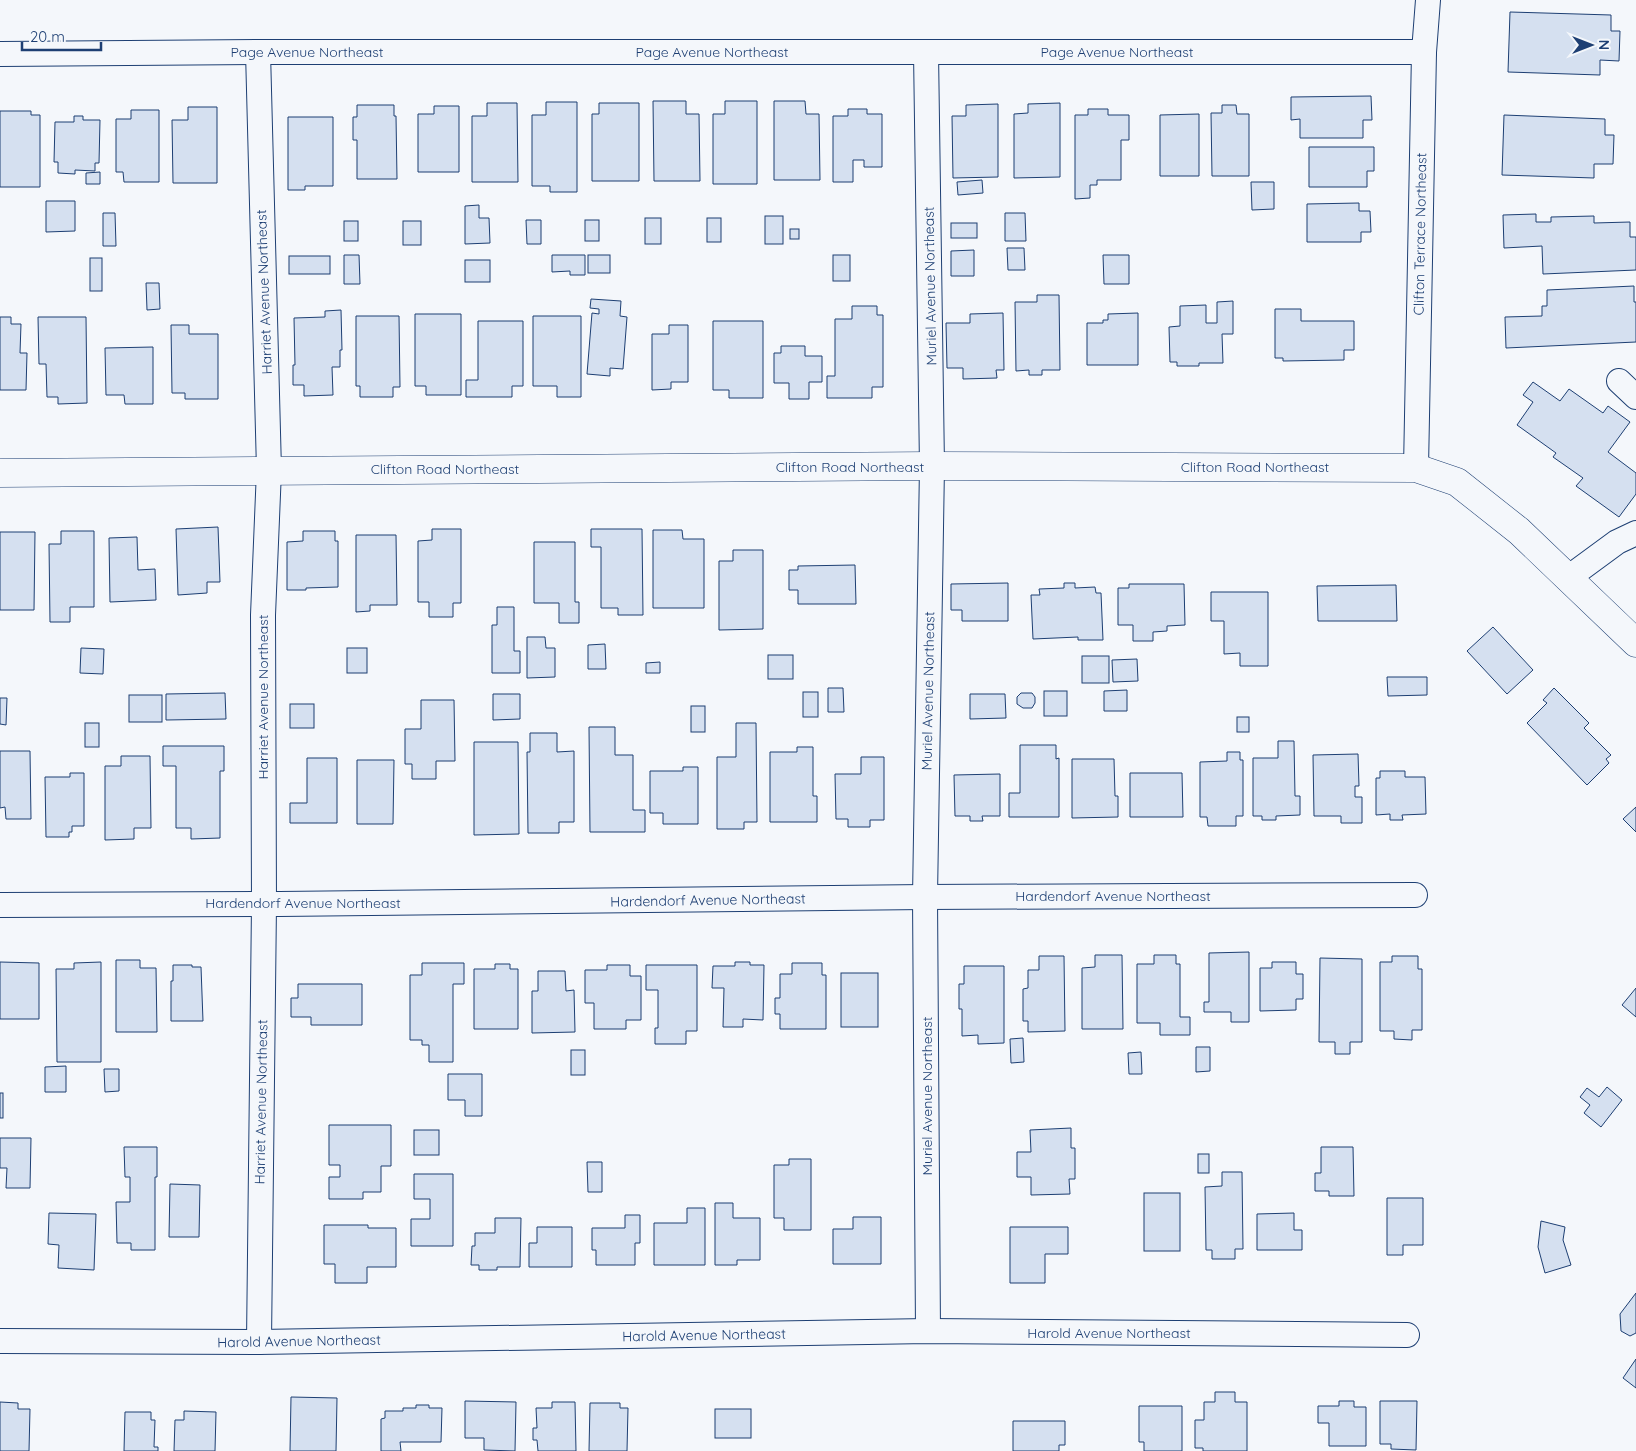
<svg xmlns="http://www.w3.org/2000/svg" width="1636" height="1451" font-family="Quicksand,sans-serif">
<rect width="100%" height="100%" fill="#f4f7fb"/>
<g fill="#d5e0f0" stroke="#1d3f73">
<polygon points="1510,12 1611,15 1611,31 1620,31 1619,61 1600,60 1600,75 1508,72"/>
<polygon points="1371,96 1372,120 1363,120 1363,138 1300,138 1300,119 1291,120 1291,97"/>
<polygon points="653,101 686,101 686,114 699,114 700,181 654,181"/>
<polygon points="725,101 757,101 757,184 713,184 713,114 725,114"/>
<polygon points="774,101 805,101 806,114 819,114 820,180 774,180"/>
<polygon points="546,102 577,102 577,192 550,192 550,186 532,186 532,115 546,115"/>
<polygon points="487,103 517,103 518,182 472,182 472,116 487,116"/>
<polygon points="599,103 639,103 639,181 592,181 592,114 599,114"/>
<polygon points="1060,103 1060,177 1014,178 1014,114 1028,113 1028,104"/>
<polygon points="998,104 998,177 953,178 952,116 966,116 966,105"/>
<polygon points="357,105 394,105 394,116 396,116 397,179 357,179 357,140 353,140 353,117 357,117"/>
<polygon points="1222,105 1236,105 1237,114 1249,114 1249,176 1212,176 1211,113 1222,113"/>
<polygon points="434,106 459,106 459,172 418,172 418,114 434,114"/>
<polygon points="188,107 217,107 217,183 173,183 172,120 188,120"/>
<polygon points="848,109 867,109 867,114 882,114 882,167 864,167 864,160 853,160 853,182 833,182 833,116 848,116"/>
<polygon points="1088,109 1108,109 1108,115 1129,115 1129,140 1121,140 1121,180 1097,180 1097,185 1090,185 1090,198 1075,199 1075,115 1088,115"/>
<polygon points="131,110 159,110 159,182 124,182 123,172 116,172 116,119 131,119"/>
<polygon points="0,111 31,111 31,115 40,115 40,187 0,187"/>
<polygon points="1199,114 1199,176 1160,176 1160,115"/>
<polygon points="1504,115 1605,119 1605,135 1614,135 1613,164 1594,164 1594,178 1502,175"/>
<polygon points="74,116 83,116 83,120 100,120 99,163 95,163 95,171 75,170 75,174 58,173 58,162 54,162 55,122 74,122"/>
<polygon points="288,117 333,117 333,186 305,186 305,190 288,190"/>
<polygon points="1309,147 1374,147 1374,171 1367,171 1367,187 1309,187"/>
<polygon points="100,172 100,184 86,184 86,173"/>
<polygon points="982,180 983,193 958,195 957,182"/>
<polygon points="1251,182 1274,182 1274,209 1252,210"/>
<polygon points="46,201 75,201 75,231 46,232"/>
<polygon points="1359,203 1359,211 1370,211 1371,232 1361,232 1361,242 1307,242 1307,204"/>
<polygon points="479,205 479,218 489,218 490,243 465,244 465,206"/>
<polygon points="103,213 115,213 116,246 103,246"/>
<polygon points="1005,213 1025,213 1026,241 1005,241"/>
<polygon points="1536,214 1536,222 1551,222 1551,217 1594,216 1594,223 1630,222 1630,237 1636,237 1636,270 1543,274 1542,246 1504,248 1503,215"/>
<rect x="765" y="216" width="18" height="28"/>
<rect x="645" y="218" width="16" height="26"/>
<rect x="707" y="218" width="14" height="24"/>
<polygon points="526,220 541,220 541,244 527,244"/>
<rect x="585" y="220" width="14" height="21"/>
<rect x="344" y="221" width="14" height="20"/>
<rect x="403" y="221" width="18" height="24"/>
<rect x="951" y="223" width="26" height="15"/>
<rect x="790" y="229" width="9" height="10"/>
<polygon points="1007,248 1024,248 1025,270 1008,270"/>
<polygon points="974,250 974,276 951,276 951,251"/>
<polygon points="344,255 359,255 360,284 344,284"/>
<polygon points="552,255 585,255 585,275 570,275 570,271 552,272"/>
<rect x="588" y="255" width="22" height="18"/>
<rect x="833" y="255" width="17" height="26"/>
<polygon points="1103,255 1129,255 1129,284 1104,284"/>
<rect x="289" y="256" width="41" height="18"/>
<rect x="90" y="258" width="12" height="33"/>
<rect x="465" y="260" width="25" height="22"/>
<polygon points="146,283 159,283 160,309 147,310"/>
<polygon points="1634,286 1634,302 1636,302 1636,342 1506,348 1505,317 1542,316 1542,306 1547,306 1547,290"/>
<polygon points="1037,295 1059,295 1060,370 1042,370 1042,375 1029,375 1029,370 1016,371 1015,302 1037,302"/>
<polygon points="591,299 621,301 620,316 627,317 623,369 610,368 610,376 587,374 592,313 599,314 599,309 590,308"/>
<polygon points="1233,301 1233,334 1222,334 1223,363 1199,363 1199,366 1177,366 1177,362 1170,362 1169,327 1180,326 1180,306 1206,305 1206,323 1217,323 1217,302"/>
<polygon points="852,306 877,306 877,315 883,315 883,387 872,387 872,398 827,398 827,376 835,376 835,319 852,319"/>
<polygon points="1275,309 1301,309 1301,321 1354,321 1354,350 1344,350 1344,360 1283,361 1283,358 1275,358"/>
<polygon points="341,310 342,350 340,350 340,367 332,367 333,395 304,396 304,385 293,385 293,365 295,365 294,318 325,317 325,311"/>
<polygon points="1003,313 1004,370 996,370 997,378 963,379 963,368 947,368 946,323 970,323 970,314"/>
<polygon points="1138,313 1138,365 1087,365 1087,323 1103,323 1103,320 1108,320 1108,314"/>
<polygon points="415,314 461,314 461,395 426,395 426,386 415,386"/>
<polygon points="356,316 399,316 400,387 393,387 393,397 360,397 360,386 356,386"/>
<polygon points="533,316 581,316 581,397 557,397 557,386 533,386"/>
<polygon points="0,317 11,317 11,324 21,324 20,353 27,353 26,390 0,390"/>
<polygon points="38,317 86,317 87,403 58,404 58,397 47,397 46,364 39,364"/>
<polygon points="478,321 523,321 523,386 512,386 512,397 466,397 466,380 478,380"/>
<polygon points="713,321 763,321 763,398 729,398 729,390 713,390"/>
<polygon points="171,325 189,325 189,334 218,334 218,399 185,399 185,393 172,393"/>
<polygon points="669,325 688,325 688,382 671,382 671,389 652,390 652,334 669,334"/>
<polygon points="781,346 805,346 805,356 822,356 822,382 809,382 809,399 789,399 789,383 774,383 774,353 781,353"/>
<polygon points="153,347 153,404 125,404 124,395 106,395 105,348"/>
<polygon points="1533,382 1560,401 1569,389 1603,413 1608,406 1630,422 1608,452 1636,473 1636,494 1619,517 1576,486 1583,478 1553,457 1556,453 1517,425 1533,402 1523,395"/>
<polygon points="218,527 220,582 207,582 207,593 178,595 176,529"/>
<polygon points="432,529 461,529 461,603 453,603 453,617 429,617 429,602 418,602 418,541 432,540"/>
<polygon points="591,529 642,529 643,615 618,615 618,608 601,608 601,547 591,547"/>
<polygon points="653,530 682,530 683,539 704,539 704,608 653,608"/>
<polygon points="61,531 94,531 94,607 70,607 70,622 50,622 49,544 61,544"/>
<polygon points="303,531 335,531 335,541 338,541 338,587 306,588 306,590 287,590 287,542 303,541"/>
<polygon points="0,532 35,532 34,610 0,610"/>
<polygon points="356,535 396,535 397,605 370,605 370,611 356,612"/>
<polygon points="137,537 138,570 155,569 156,600 110,602 109,538"/>
<polygon points="534,542 575,542 575,602 579,602 579,623 559,623 559,603 534,603"/>
<polygon points="733,550 763,550 763,629 719,630 719,561 733,561"/>
<polygon points="855,565 856,604 798,604 798,590 789,590 789,570 798,570 798,566"/>
<polygon points="1008,583 1008,621 962,621 962,610 951,610 951,584"/>
<polygon points="1064,583 1075,583 1075,588 1095,587 1096,593 1101,593 1103,640 1078,640 1078,637 1033,639 1031,595 1040,595 1039,589 1064,588"/>
<polygon points="1129,584 1184,584 1185,625 1167,626 1167,631 1153,632 1153,641 1133,641 1133,625 1118,625 1118,588 1129,588"/>
<polygon points="1396,585 1397,621 1318,621 1317,586"/>
<polygon points="1211,592 1268,592 1268,666 1240,666 1240,653 1224,654 1224,621 1211,621"/>
<polygon points="497,607 514,607 514,651 520,651 520,673 492,673 492,625 497,625"/>
<polygon points="1493,627 1533,670 1507,694 1467,651"/>
<polygon points="527,637 545,637 546,648 555,648 555,677 527,678"/>
<polygon points="605,644 606,669 588,669 588,645"/>
<polygon points="81,648 104,649 103,674 80,673"/>
<rect x="347" y="648" width="20" height="25"/>
<rect x="768" y="655" width="25" height="24"/>
<rect x="1082" y="656" width="27" height="27"/>
<polygon points="1137,659 1138,681 1113,682 1112,660"/>
<polygon points="660,662 660,673 646,673 646,663"/>
<polygon points="1387,677 1427,677 1427,695 1388,696"/>
<polygon points="828,688 843,688 844,712 828,712"/>
<polygon points="1554,688 1589,723 1584,728 1611,755 1606,759 1609,763 1587,785 1527,723 1547,703 1543,700"/>
<polygon points="1127,690 1127,711 1104,711 1104,691"/>
<rect x="1044" y="691" width="23" height="25"/>
<rect x="803" y="692" width="15" height="25"/>
<polygon points="225,693 226,719 166,720 166,694"/>
<polygon points="1021,693 1032,693 1035,697 1035,703 1032,708 1023,708 1017,704 1017,697"/>
<polygon points="493,694 520,694 520,719 493,720"/>
<polygon points="970,694 1005,694 1006,718 970,719"/>
<rect x="129" y="695" width="33" height="27"/>
<polygon points="0,698 7,698 6,725 0,724"/>
<polygon points="421,700 454,700 455,761 436,761 436,779 412,779 412,764 405,764 405,729 421,729"/>
<rect x="290" y="704" width="24" height="24"/>
<rect x="691" y="706" width="14" height="26"/>
<rect x="1237" y="717" width="12" height="15"/>
<rect x="85" y="723" width="14" height="24"/>
<polygon points="736,723 756,723 757,822 744,822 744,829 717,829 717,757 736,757"/>
<polygon points="589,727 615,727 615,755 633,755 633,810 645,810 645,832 590,832"/>
<polygon points="530,733 557,733 557,752 574,751 574,822 559,822 559,833 528,833 527,752 530,752"/>
<polygon points="1278,741 1294,741 1295,796 1300,796 1300,815 1276,816 1276,820 1262,820 1262,816 1253,816 1253,758 1278,758"/>
<polygon points="474,742 518,742 519,834 474,835"/>
<polygon points="1020,745 1056,745 1056,759 1059,758 1059,817 1009,817 1009,793 1020,793"/>
<polygon points="163,746 224,746 224,771 220,771 220,838 191,839 191,828 176,828 176,766 163,766"/>
<polygon points="797,747 813,747 813,796 817,796 817,822 770,822 770,752 797,752"/>
<polygon points="0,751 30,751 31,819 6,819 5,807 0,808"/>
<polygon points="1227,752 1240,752 1240,760 1243,760 1243,816 1236,816 1236,826 1208,826 1207,817 1200,817 1200,762 1227,761"/>
<polygon points="1358,754 1359,786 1355,786 1355,797 1362,797 1362,823 1341,823 1341,816 1314,816 1313,755"/>
<polygon points="121,756 150,756 151,828 134,828 134,839 105,840 105,766 121,766"/>
<polygon points="861,757 884,757 884,820 870,820 870,827 848,827 848,819 836,819 835,774 861,774"/>
<polygon points="307,758 337,758 337,823 290,823 290,803 307,803"/>
<polygon points="1072,759 1114,759 1115,796 1118,796 1118,817 1072,818"/>
<polygon points="357,760 394,760 393,824 357,824"/>
<polygon points="683,767 698,767 698,824 663,824 663,813 650,813 650,771 683,771"/>
<polygon points="1380,771 1405,771 1405,777 1425,777 1426,814 1402,815 1403,820 1390,820 1390,814 1376,815 1376,778 1380,778"/>
<polygon points="70,773 84,773 84,826 72,826 72,832 69,832 69,837 46,837 45,777 70,777"/>
<polygon points="1130,773 1182,773 1183,817 1130,817"/>
<polygon points="1000,774 1000,816 982,816 983,821 970,821 970,816 955,816 954,775"/>
<polygon points="1636,807 1636,832 1623,819"/>
<polygon points="1249,952 1249,1022 1231,1022 1231,1012 1204,1012 1204,1002 1209,1002 1209,953"/>
<polygon points="1095,955 1122,955 1123,1029 1082,1029 1082,968 1095,967"/>
<polygon points="1154,955 1176,955 1176,964 1180,964 1180,1017 1190,1017 1190,1035 1160,1035 1160,1023 1137,1023 1137,964 1154,964"/>
<polygon points="1039,956 1064,956 1065,1031 1028,1032 1028,1021 1023,1021 1023,989 1028,988 1028,970 1039,970"/>
<polygon points="1392,956 1418,956 1418,969 1422,969 1422,1030 1412,1030 1412,1040 1394,1039 1394,1031 1380,1031 1380,962 1392,962"/>
<polygon points="1320,958 1362,959 1362,1042 1350,1042 1350,1054 1335,1054 1335,1042 1319,1042"/>
<polygon points="116,960 140,960 140,968 156,968 157,1032 116,1032"/>
<polygon points="0,962 39,963 39,1019 0,1019"/>
<polygon points="101,962 101,1062 57,1062 56,969 74,969 74,963"/>
<polygon points="735,962 750,962 750,965 764,965 763,1020 743,1019 743,1027 723,1027 724,988 712,988 713,966 735,966"/>
<polygon points="1272,962 1296,962 1296,974 1303,974 1303,999 1296,999 1296,1010 1260,1011 1260,968 1272,968"/>
<polygon points="422,963 464,963 464,984 453,984 453,1062 429,1062 429,1045 422,1045 422,1040 410,1040 410,975 422,975"/>
<polygon points="792,963 822,963 822,975 826,975 826,1029 780,1029 780,1014 775,1014 775,998 780,998 780,974 792,974"/>
<polygon points="495,964 510,964 510,969 518,969 518,1029 474,1029 474,969 495,969"/>
<polygon points="173,965 192,965 192,967 201,967 203,1021 171,1021 171,981 173,981"/>
<polygon points="607,965 630,965 630,976 641,976 641,1020 626,1020 626,1029 594,1029 594,1003 585,1003 585,970 607,970"/>
<polygon points="646,965 697,965 697,1031 686,1031 686,1044 655,1044 655,1028 658,1028 658,990 646,990"/>
<polygon points="964,966 1004,966 1004,1043 978,1044 978,1035 962,1036 962,1009 959,1009 959,984 964,984"/>
<polygon points="538,971 565,971 566,991 574,990 575,1032 532,1033 532,991 538,991"/>
<rect x="841" y="973" width="37" height="54"/>
<polygon points="298,984 362,984 362,1025 311,1025 311,1017 291,1017 291,998 298,998"/>
<polygon points="1636,988 1636,1017 1622,1005"/>
<polygon points="1023,1038 1024,1062 1011,1063 1010,1039"/>
<polygon points="1196,1047 1210,1047 1210,1071 1196,1072"/>
<rect x="571" y="1050" width="14" height="25"/>
<polygon points="1141,1052 1142,1074 1129,1074 1128,1053"/>
<polygon points="66,1066 66,1092 45,1092 45,1067"/>
<polygon points="104,1069 119,1069 119,1091 105,1092"/>
<polygon points="448,1074 482,1074 482,1116 465,1116 465,1100 448,1100"/>
<polygon points="1607,1087 1622,1100 1601,1127 1584,1113 1590,1105 1580,1097 1587,1088 1599,1097"/>
<rect x="0" y="1093" width="3" height="25"/>
<polygon points="329,1125 391,1125 391,1166 381,1166 381,1192 363,1192 363,1199 329,1199 329,1177 340,1177 340,1165 329,1165"/>
<polygon points="1071,1128 1071,1148 1075,1148 1075,1179 1069,1179 1070,1194 1031,1195 1031,1177 1017,1177 1017,1152 1031,1152 1030,1130"/>
<rect x="414" y="1130" width="25" height="25"/>
<polygon points="0,1138 31,1138 30,1188 6,1188 7,1168 0,1168"/>
<polygon points="124,1147 157,1147 157,1177 155,1177 155,1250 131,1250 131,1243 117,1243 116,1202 130,1202 130,1177 125,1177"/>
<polygon points="1321,1147 1353,1147 1354,1196 1329,1196 1329,1191 1315,1191 1315,1173 1321,1173"/>
<rect x="1198" y="1154" width="11" height="19"/>
<polygon points="789,1159 811,1159 811,1230 784,1230 784,1218 774,1218 774,1165 789,1165"/>
<polygon points="587,1162 602,1162 602,1192 588,1192"/>
<polygon points="1222,1172 1242,1172 1243,1249 1235,1249 1235,1259 1212,1259 1212,1250 1206,1250 1205,1187 1222,1186"/>
<polygon points="414,1174 453,1174 453,1246 411,1246 411,1219 430,1219 430,1199 414,1199"/>
<polygon points="170,1184 200,1185 199,1237 169,1237"/>
<rect x="1144" y="1193" width="36" height="58"/>
<polygon points="1387,1198 1423,1198 1423,1245 1403,1245 1403,1255 1387,1255"/>
<polygon points="715,1203 733,1203 733,1218 760,1218 760,1260 737,1260 737,1265 715,1265"/>
<polygon points="687,1208 705,1208 705,1265 654,1265 654,1223 687,1223"/>
<polygon points="49,1213 96,1214 94,1270 58,1268 59,1245 48,1244"/>
<polygon points="1294,1213 1294,1230 1302,1230 1302,1250 1257,1250 1257,1214"/>
<polygon points="625,1215 640,1215 640,1243 635,1243 635,1265 596,1265 596,1250 592,1250 592,1228 625,1228"/>
<polygon points="853,1217 881,1217 881,1264 833,1264 833,1229 853,1229"/>
<polygon points="495,1218 521,1218 520,1267 497,1267 497,1270 479,1270 479,1265 471,1265 472,1246 475,1246 475,1233 495,1233"/>
<polygon points="1541,1221 1565,1227 1563,1240 1571,1265 1545,1273 1538,1247"/>
<polygon points="324,1225 368,1225 368,1228 396,1228 396,1267 367,1267 367,1283 335,1283 335,1264 324,1264"/>
<polygon points="537,1227 572,1227 572,1267 529,1267 529,1243 537,1243"/>
<polygon points="1010,1227 1068,1227 1068,1254 1045,1254 1045,1283 1010,1283"/>
<polygon points="1636,1293 1636,1333 1630,1336 1621,1331 1620,1314"/>
<polygon points="1636,1359 1636,1388 1623,1378"/>
<polygon points="1215,1392 1235,1392 1235,1402 1247,1402 1247,1451 1203,1451 1203,1448 1195,1448 1195,1420 1204,1420 1204,1402 1215,1402"/>
<polygon points="291,1397 337,1398 336,1451 290,1451"/>
<polygon points="465,1401 516,1402 515,1451 484,1450 484,1438 465,1438"/>
<polygon points="1339,1401 1354,1401 1354,1407 1366,1407 1366,1446 1329,1446 1329,1423 1318,1423 1318,1406 1339,1406"/>
<polygon points="1380,1401 1417,1401 1416,1450 1391,1449 1391,1444 1380,1444"/>
<polygon points="0,1402 18,1403 18,1409 30,1409 29,1451 0,1451"/>
<polygon points="552,1402 575,1402 576,1451 538,1451 537,1440 533,1440 533,1428 537,1428 536,1408 552,1408"/>
<polygon points="590,1403 620,1403 620,1408 628,1408 627,1451 589,1451"/>
<polygon points="416,1405 429,1405 429,1408 442,1408 441,1442 400,1442 401,1451 381,1451 381,1419 385,1418 385,1411 403,1411 403,1408 416,1408"/>
<polygon points="1139,1406 1182,1406 1182,1451 1144,1451 1144,1442 1139,1442"/>
<rect x="715" y="1409" width="36" height="29"/>
<polygon points="184,1411 216,1412 215,1451 174,1451 175,1420 184,1420"/>
<polygon points="125,1412 151,1412 151,1420 155,1420 154,1447 158,1447 158,1451 124,1451"/>
<polygon points="1013,1421 1065,1421 1065,1445 1059,1445 1059,1451 1013,1451"/>
</g>
<g fill="none" stroke-linecap="round" stroke-linejoin="round">
<g stroke="#1d3f73" stroke-width="26">
<g id="street">
<polyline points="258,52 269,470 263,615 264,904 259,1342"/>
<polyline points="926,52 932,466 925,897 928,1331"/>
<polyline points="0,54 258,52 1424,52"/>
<polyline points="1619,381 1636,397"/>
<polyline points="1416,468 1424,52 1428,0"/>
<polyline points="1568,578 1617,542 1636,533"/>
<polyline points="0,905 279,904 925,897 1415,895"/>
<polyline points="0,1341 259,1342 928,1331 1407,1335"/>
</g>
</g>
<g stroke="#1d3f73" stroke-width="29">
<polyline id="secondary" points="0,473 932,466 1416,468 1457,482 1519,531 1636,643"/>
</g>
<use href="#street" stroke="#f4f7fb" stroke-width="24"/>
<use href="#secondary" stroke="#f4f7fb" stroke-width="28"/>
</g>
<g text-anchor="middle" stroke-width="4" stroke-linejoin="round" paint-order="stroke">
<g font-size="14" fill="#1d3f73" stroke="#f4f7fb">
<text x="307" y="57">Page Avenue Northeast</text>
<text x="712" y="57">Page Avenue Northeast</text>
<text x="1117" y="57">Page Avenue Northeast</text>
<text transform="translate(1420 234) rotate(-89)" y="5">Clifton Terrace Northeast</text>
<text transform="translate(930 286) rotate(-91)" y="5">Muriel Avenue Northeast</text>
<text transform="translate(264 292) rotate(-92)" y="5">Harriet Avenue Northeast</text>
<text x="850" y="472">Clifton Road Northeast</text>
<text x="1255" y="472">Clifton Road Northeast</text>
<text x="445" y="474">Clifton Road Northeast</text>
<text transform="translate(928 691) rotate(-89)" y="5">Muriel Avenue Northeast</text>
<text transform="translate(263 697) rotate(-90)" y="5">Harriet Avenue Northeast</text>
<text x="1113" y="901">Hardendorf Avenue Northeast</text>
<text transform="translate(708 900) rotate(-1)" y="5">Hardendorf Avenue Northeast</text>
<text x="303" y="908">Hardendorf Avenue Northeast</text>
<text transform="translate(927 1096) rotate(-90)" y="5">Muriel Avenue Northeast</text>
<text transform="translate(261 1102) rotate(-89)" y="5">Harriet Avenue Northeast</text>
<text x="1109" y="1338">Harold Avenue Northeast</text>
<text transform="translate(704 1335) rotate(-1)" y="5">Harold Avenue Northeast</text>
<text transform="translate(299 1341) rotate(-1)" y="5">Harold Avenue Northeast</text>
</g>
</g>
<g transform="translate(1591 45) rotate(90)" stroke="#f4f7fb" stroke-width="4" paint-order="stroke">
<path d="M0-4L9 19L0 12L-9 19Z" fill="#1d3f73"/>
<text y="-8" font-size="14" font-weight="bold" text-anchor="middle" fill="#1d3f73">N</text>
</g>
<path d="M22 42v8h79v-8" fill="none" stroke="#1d3f73" stroke-width="2.5"/>
<text x="30" y="42" font-size="15" fill="#1d3f73" stroke="#f4f7fb" stroke-width="4" paint-order="stroke">20 m</text>
</svg>
